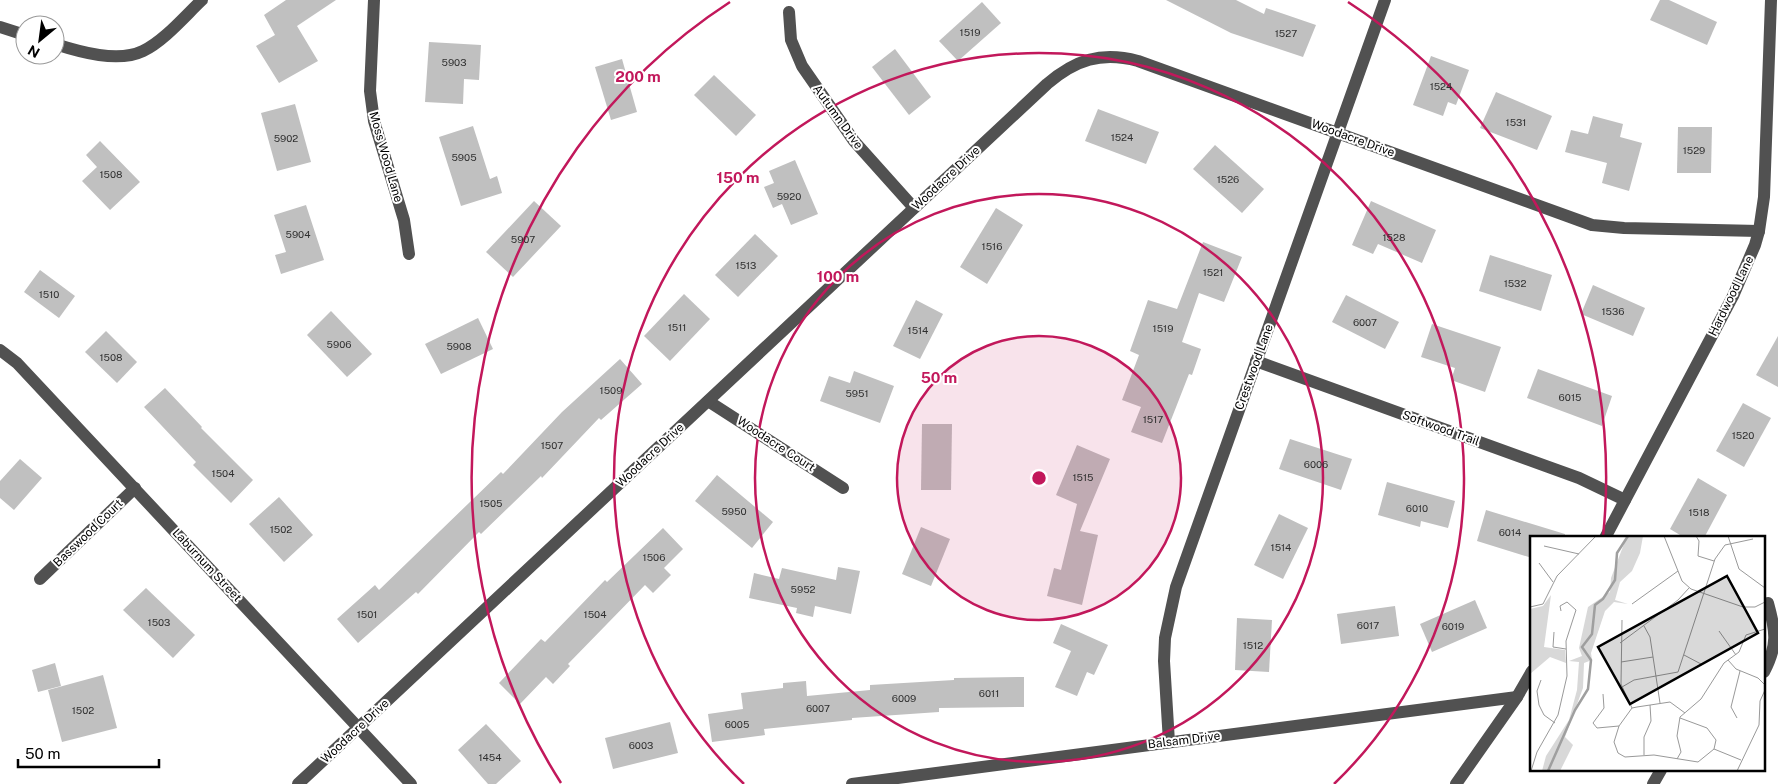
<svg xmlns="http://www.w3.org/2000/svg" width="1778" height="784" font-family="'Public Sans',sans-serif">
<rect width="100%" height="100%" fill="#fff"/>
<g fill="#c0c0c0">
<polygon points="286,0 336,0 297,26 318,61 279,83 256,46 275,35 264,15"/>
<polygon points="1166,0 1236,0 1264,14 1266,8 1316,25 1303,57 1231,33"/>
<polygon points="1660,0 1669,0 1717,22 1707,45 1650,20"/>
<polygon points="982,2 1001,23 958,61 939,41"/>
<polygon points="429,42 481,45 479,80 464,79 463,104 425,102"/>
<polygon points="895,49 931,97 909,115 872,67"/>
<polygon points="1431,56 1469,70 1456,105 1448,102 1443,116 1413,105"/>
<polygon points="622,59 637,112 611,120 595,67"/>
<polygon points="714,75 756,115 736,136 694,95"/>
<polygon points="1496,92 1552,116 1537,150 1480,128"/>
<polygon points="295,104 311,162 277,171 261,113"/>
<polygon points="1098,109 1159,132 1146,164 1085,141"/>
<polygon points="1593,116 1623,124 1620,137 1642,143 1629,191 1602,183 1607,163 1565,152 1571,130 1588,134"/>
<polygon points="473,126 490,179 497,176 502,193 461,206 439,137"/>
<polygon points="1678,127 1712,127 1711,173 1677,173"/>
<polygon points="100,141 140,182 110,210 82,181 97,167 86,155"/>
<polygon points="1215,145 1264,189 1242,213 1193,169"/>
<polygon points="795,160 818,214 791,225 782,204 773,208 764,187 774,183 769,171"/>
<polygon points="534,201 561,226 513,277 486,252"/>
<polygon points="1371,201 1436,230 1422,263 1378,244 1373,254 1352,245"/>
<polygon points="306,205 324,260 281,274 275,255 286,252 274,215"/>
<polygon points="996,208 1023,225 987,284 960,267"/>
<polygon points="755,234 778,256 738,297 715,275"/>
<polygon points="1203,242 1242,257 1224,302 1199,293 1182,342 1201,349 1192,375 1189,374 1162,443 1131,432 1141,407 1122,400 1139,355 1130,351 1148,300 1177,309"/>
<polygon points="1490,255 1552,275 1541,311 1479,291"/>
<polygon points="40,270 75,296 59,318 24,292"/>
<polygon points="1593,285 1645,308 1633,336 1581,314"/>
<polygon points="684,294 710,319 670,361 644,336"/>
<polygon points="1346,295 1399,322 1385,349 1332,322"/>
<polygon points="916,300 943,314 920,359 893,346"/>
<polygon points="331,311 372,354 347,377 307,335"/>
<polygon points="478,318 493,349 441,374 425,344"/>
<polygon points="1432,324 1501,347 1485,392 1451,380 1455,368 1421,357"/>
<polygon points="106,331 137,362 117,383 85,352"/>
<polygon points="1778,336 1778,387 1756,375"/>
<polygon points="620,359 642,384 601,420 599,418 542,478 541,476 481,534 479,532 418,594 416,592 358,643 337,619 375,585 379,590 501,472 503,474 562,412"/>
<polygon points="1538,369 1612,396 1602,426 1527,398"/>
<polygon points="854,371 894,386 880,423 820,401 829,376 850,383"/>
<polygon points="165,388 202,427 201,428 253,480 231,503 193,465 196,462 144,407"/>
<polygon points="1743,403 1771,418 1744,467 1716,451"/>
<polygon points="922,424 952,424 951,490 921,490"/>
<polygon points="1290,439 1352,459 1341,490 1279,469"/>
<polygon points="1077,445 1110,459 1080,531 1098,535 1082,605 1047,596 1054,568 1061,570 1077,504 1056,495"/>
<polygon points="20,459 42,478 14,510 0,498 0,481"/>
<polygon points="717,475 773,522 752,548 695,501"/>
<polygon points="1698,478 1727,495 1704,538 1685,538 1670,529"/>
<polygon points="1387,482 1455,501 1448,528 1421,521 1420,527 1378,515"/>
<polygon points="279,497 313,535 284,562 249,524"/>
<polygon points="1486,510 1565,534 1565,538 1532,538 1532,558 1477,541"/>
<polygon points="1279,514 1308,528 1283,579 1254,565"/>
<polygon points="921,527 950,539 931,586 902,574"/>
<polygon points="663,528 683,549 664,568 671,575 653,593 645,585 568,664 570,666 553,684 546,677 520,704 499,683 541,639 545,642 605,580 607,582"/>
<polygon points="838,567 860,571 851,614 815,606 813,617 796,613 797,608 749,598 754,573 779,579 782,568 836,580"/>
<polygon points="146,588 195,635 173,658 123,610"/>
<polygon points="1475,600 1487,628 1432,652 1420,624"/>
<polygon points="1395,606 1399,636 1341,644 1337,614"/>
<polygon points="1237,618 1272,620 1269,672 1235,670"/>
<polygon points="1061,624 1108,645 1094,675 1087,672 1077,696 1055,687 1071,651 1053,643"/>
<polygon points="55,663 61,686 38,692 32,670"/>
<polygon points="103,675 117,728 62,742 48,690"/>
<polygon points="1024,677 1024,707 939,708 939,712 852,718 852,720 764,729 765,735 712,742 708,714 743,709 741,693 783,688 783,683 806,681 807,696 870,690 870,685 954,680 954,678"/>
<polygon points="670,722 678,753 613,769 605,738"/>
<polygon points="486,724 521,761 496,784 488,784 458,750"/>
</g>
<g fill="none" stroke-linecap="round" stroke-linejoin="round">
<g stroke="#515151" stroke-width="12">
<polyline points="374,0 370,91 374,121 404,220 409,254"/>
<polyline points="789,12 791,40 802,66 854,141 914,208"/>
<polyline points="0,27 25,35"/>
<path d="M55,44C80,52 118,63 143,51C164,41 185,16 202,0"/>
<polyline points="0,350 17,363 411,784"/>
<polyline points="1256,361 1579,478 1625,500"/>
<polyline points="708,401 843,488"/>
<polyline points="1605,538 1733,296 1755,245 1759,231 1764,197 1771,0"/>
<polyline points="40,579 135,488"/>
<path d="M1764,672C1778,645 1776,632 1768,603"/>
<polyline points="1169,742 1164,661 1165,638 1176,587 1385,0"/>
<path d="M298,784L1047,84C1075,60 1101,51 1138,61L1592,225L1624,228L1759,231"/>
<polyline points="852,784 1517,697"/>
<polyline points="1456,784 1517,697 1532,671"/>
<polyline points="1653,784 1661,770"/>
</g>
</g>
<circle cx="1039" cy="478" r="142" fill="#c2185b" fill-opacity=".12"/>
<g fill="none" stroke="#c2185b" stroke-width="2.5">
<circle cx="1039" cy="478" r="142"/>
<circle cx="1039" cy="478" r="284"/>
<path d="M744 784A425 425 0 1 1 1334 784"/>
<path d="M561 783A567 567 0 0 1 730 2M1348 2A567 567 0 0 1 1603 537"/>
</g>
<g text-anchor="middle" stroke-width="4" stroke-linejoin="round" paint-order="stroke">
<g font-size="10" fill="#303030">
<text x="970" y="36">1519</text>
<text x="1286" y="37">1527</text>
<text x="454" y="66">5903</text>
<text x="1441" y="90">1524</text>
<text x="1516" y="126">1531</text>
<text x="1122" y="141">1524</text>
<text x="286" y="142">5902</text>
<text x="1694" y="154">1529</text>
<text x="464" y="161">5905</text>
<text x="111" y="178">1508</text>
<text x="1228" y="183">1526</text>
<text x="789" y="200">5920</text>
<text x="298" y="238">5904</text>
<text x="1394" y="241">1528</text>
<text x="523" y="243">5907</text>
<text x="992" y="250">1516</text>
<text x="746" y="269">1513</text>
<text x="1213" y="276">1521</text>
<text x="1515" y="287">1532</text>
<text x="49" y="298">1510</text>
<text x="1613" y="315">1536</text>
<text x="1365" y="326">6007</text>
<text x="677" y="331">1511</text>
<text x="1163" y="332">1519</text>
<text x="918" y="334">1514</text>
<text x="339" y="348">5906</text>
<text x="459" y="350">5908</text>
<text x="111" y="361">1508</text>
<text x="611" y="394">1509</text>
<text x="857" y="397">5951</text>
<text x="1570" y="401">6015</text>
<text x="1153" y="423">1517</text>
<text x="1743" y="439">1520</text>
<text x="552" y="449">1507</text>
<text x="1316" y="468">6006</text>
<text x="223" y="477">1504</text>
<text x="1083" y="481">1515</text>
<text x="491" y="507">1505</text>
<text x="1417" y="512">6010</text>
<text x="734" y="515">5950</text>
<text x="1699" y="516">1518</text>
<text x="281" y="533">1502</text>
<text x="1510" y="536">6014</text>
<text x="1281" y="551">1514</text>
<text x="654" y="561">1506</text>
<text x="803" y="593">5952</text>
<text x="367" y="618">1501</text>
<text x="595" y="618">1504</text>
<text x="159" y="626">1503</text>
<text x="1368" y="629">6017</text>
<text x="1453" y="630">6019</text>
<text x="1253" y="649">1512</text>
<text x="989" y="697">6011</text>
<text x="904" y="702">6009</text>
<text x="818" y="712">6007</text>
<text x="83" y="714">1502</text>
<text x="737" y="728">6005</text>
<text x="641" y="749">6003</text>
<text x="490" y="761">1454</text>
</g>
<g font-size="12" fill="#000" stroke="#fff">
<text transform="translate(838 117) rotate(54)" y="4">Autumn Drive</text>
<text transform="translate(1353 138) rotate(20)" y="4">Woodacre Drive</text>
<text transform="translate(386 157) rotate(74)" y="4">Moss Wood Lane</text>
<text transform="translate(946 178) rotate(-43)" y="4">Woodacre Drive</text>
<text transform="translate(1731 296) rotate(-64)" y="4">Hardwood Lane</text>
<text transform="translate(1254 367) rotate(-70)" y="4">Crestwood Lane</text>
<text transform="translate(1441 428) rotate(20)" y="4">Softwood Trail</text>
<text transform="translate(776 444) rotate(33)" y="4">Woodacre Court</text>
<text transform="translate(650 455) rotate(-43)" y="4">Woodacre Drive</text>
<text transform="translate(88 533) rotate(-44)" y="4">Basswood Court</text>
<text transform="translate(207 565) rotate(47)" y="4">Laburnum Street</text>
<text transform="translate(355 731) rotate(-43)" y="4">Woodacre Drive</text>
<text transform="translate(1184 740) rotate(-7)" y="4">Balsam Drive</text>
</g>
</g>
<g transform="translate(1530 536)">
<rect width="235" height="235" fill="#fff"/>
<path d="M97,0H113L110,17L102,35L90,46L85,64L98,68L84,66L75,75L61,117L62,124L54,127L53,152L35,201L43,209L30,235H12L16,220L39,184L47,154L49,126L39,125L52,120L49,112L58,71L80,56L81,42ZM21,59L14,111L35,114L36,127L20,121L0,138V73L13,70Z" fill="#d8d8d8"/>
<path fill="none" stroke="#9f9f9f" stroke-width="2.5" d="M18,235L45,174L58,153L61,124L52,111L62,98L65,69L73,63L85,44L87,17L98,0"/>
<path fill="none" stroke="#999" stroke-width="1" d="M134,0L152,45L161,53L213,71H225L235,66M166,0L169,5L168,20L184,25M198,0L209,33L235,52M14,10L49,18M9,27L23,46M102,68L148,35M0,71L13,68L27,40L66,0M92,84L91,148L102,172M114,90L120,101L130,167M189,95L206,119M24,96L23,111L36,113M90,107L148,64L159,52M154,119L171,128M198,124L206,133L228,142L235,149M91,126L123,121M11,144L7,155L9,169L14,179L25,187M92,151L104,144L148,136L185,23L195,9L223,3M73,158L74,172L63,187L67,192L89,190L102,172L107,171L140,166L155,177M150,182L177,192L186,204L184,213M207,182L201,171L210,135M89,190L84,206L88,217L95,221L124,219L168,226L184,213L211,224M114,219V201L121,185L120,169M147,223L151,216L147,200L150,181L171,163L194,127L209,116L216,99L235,93M1,235L7,216L28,179L37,140L36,105L46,74L37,66L30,70L31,75M207,235L229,189L230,165L235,154"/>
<path fill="#000" fill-opacity="0.15" stroke="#000" stroke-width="2.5" d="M197,40L228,97L100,168L68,111Z"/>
<rect width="235" height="235" fill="none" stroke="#000" stroke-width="2.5"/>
</g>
<circle cx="1039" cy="478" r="8" fill="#c2185b" stroke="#fff" stroke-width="2.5"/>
<g font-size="15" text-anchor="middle" font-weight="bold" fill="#c2185b" stroke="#fff" stroke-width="4" stroke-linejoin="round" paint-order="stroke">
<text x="638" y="82">200 m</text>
<text x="738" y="183">150 m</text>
<text x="838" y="282">100 m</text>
<text x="939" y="383">50 m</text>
</g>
<g transform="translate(40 40) rotate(209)"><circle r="24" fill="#ffffff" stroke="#999999"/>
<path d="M0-4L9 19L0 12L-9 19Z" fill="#000000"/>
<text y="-8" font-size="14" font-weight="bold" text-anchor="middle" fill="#000000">N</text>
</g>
<path d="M18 759v8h141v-8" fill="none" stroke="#000000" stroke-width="2.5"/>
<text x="25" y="759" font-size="15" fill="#000000" stroke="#ffffff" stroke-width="4" paint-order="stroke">50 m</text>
</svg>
